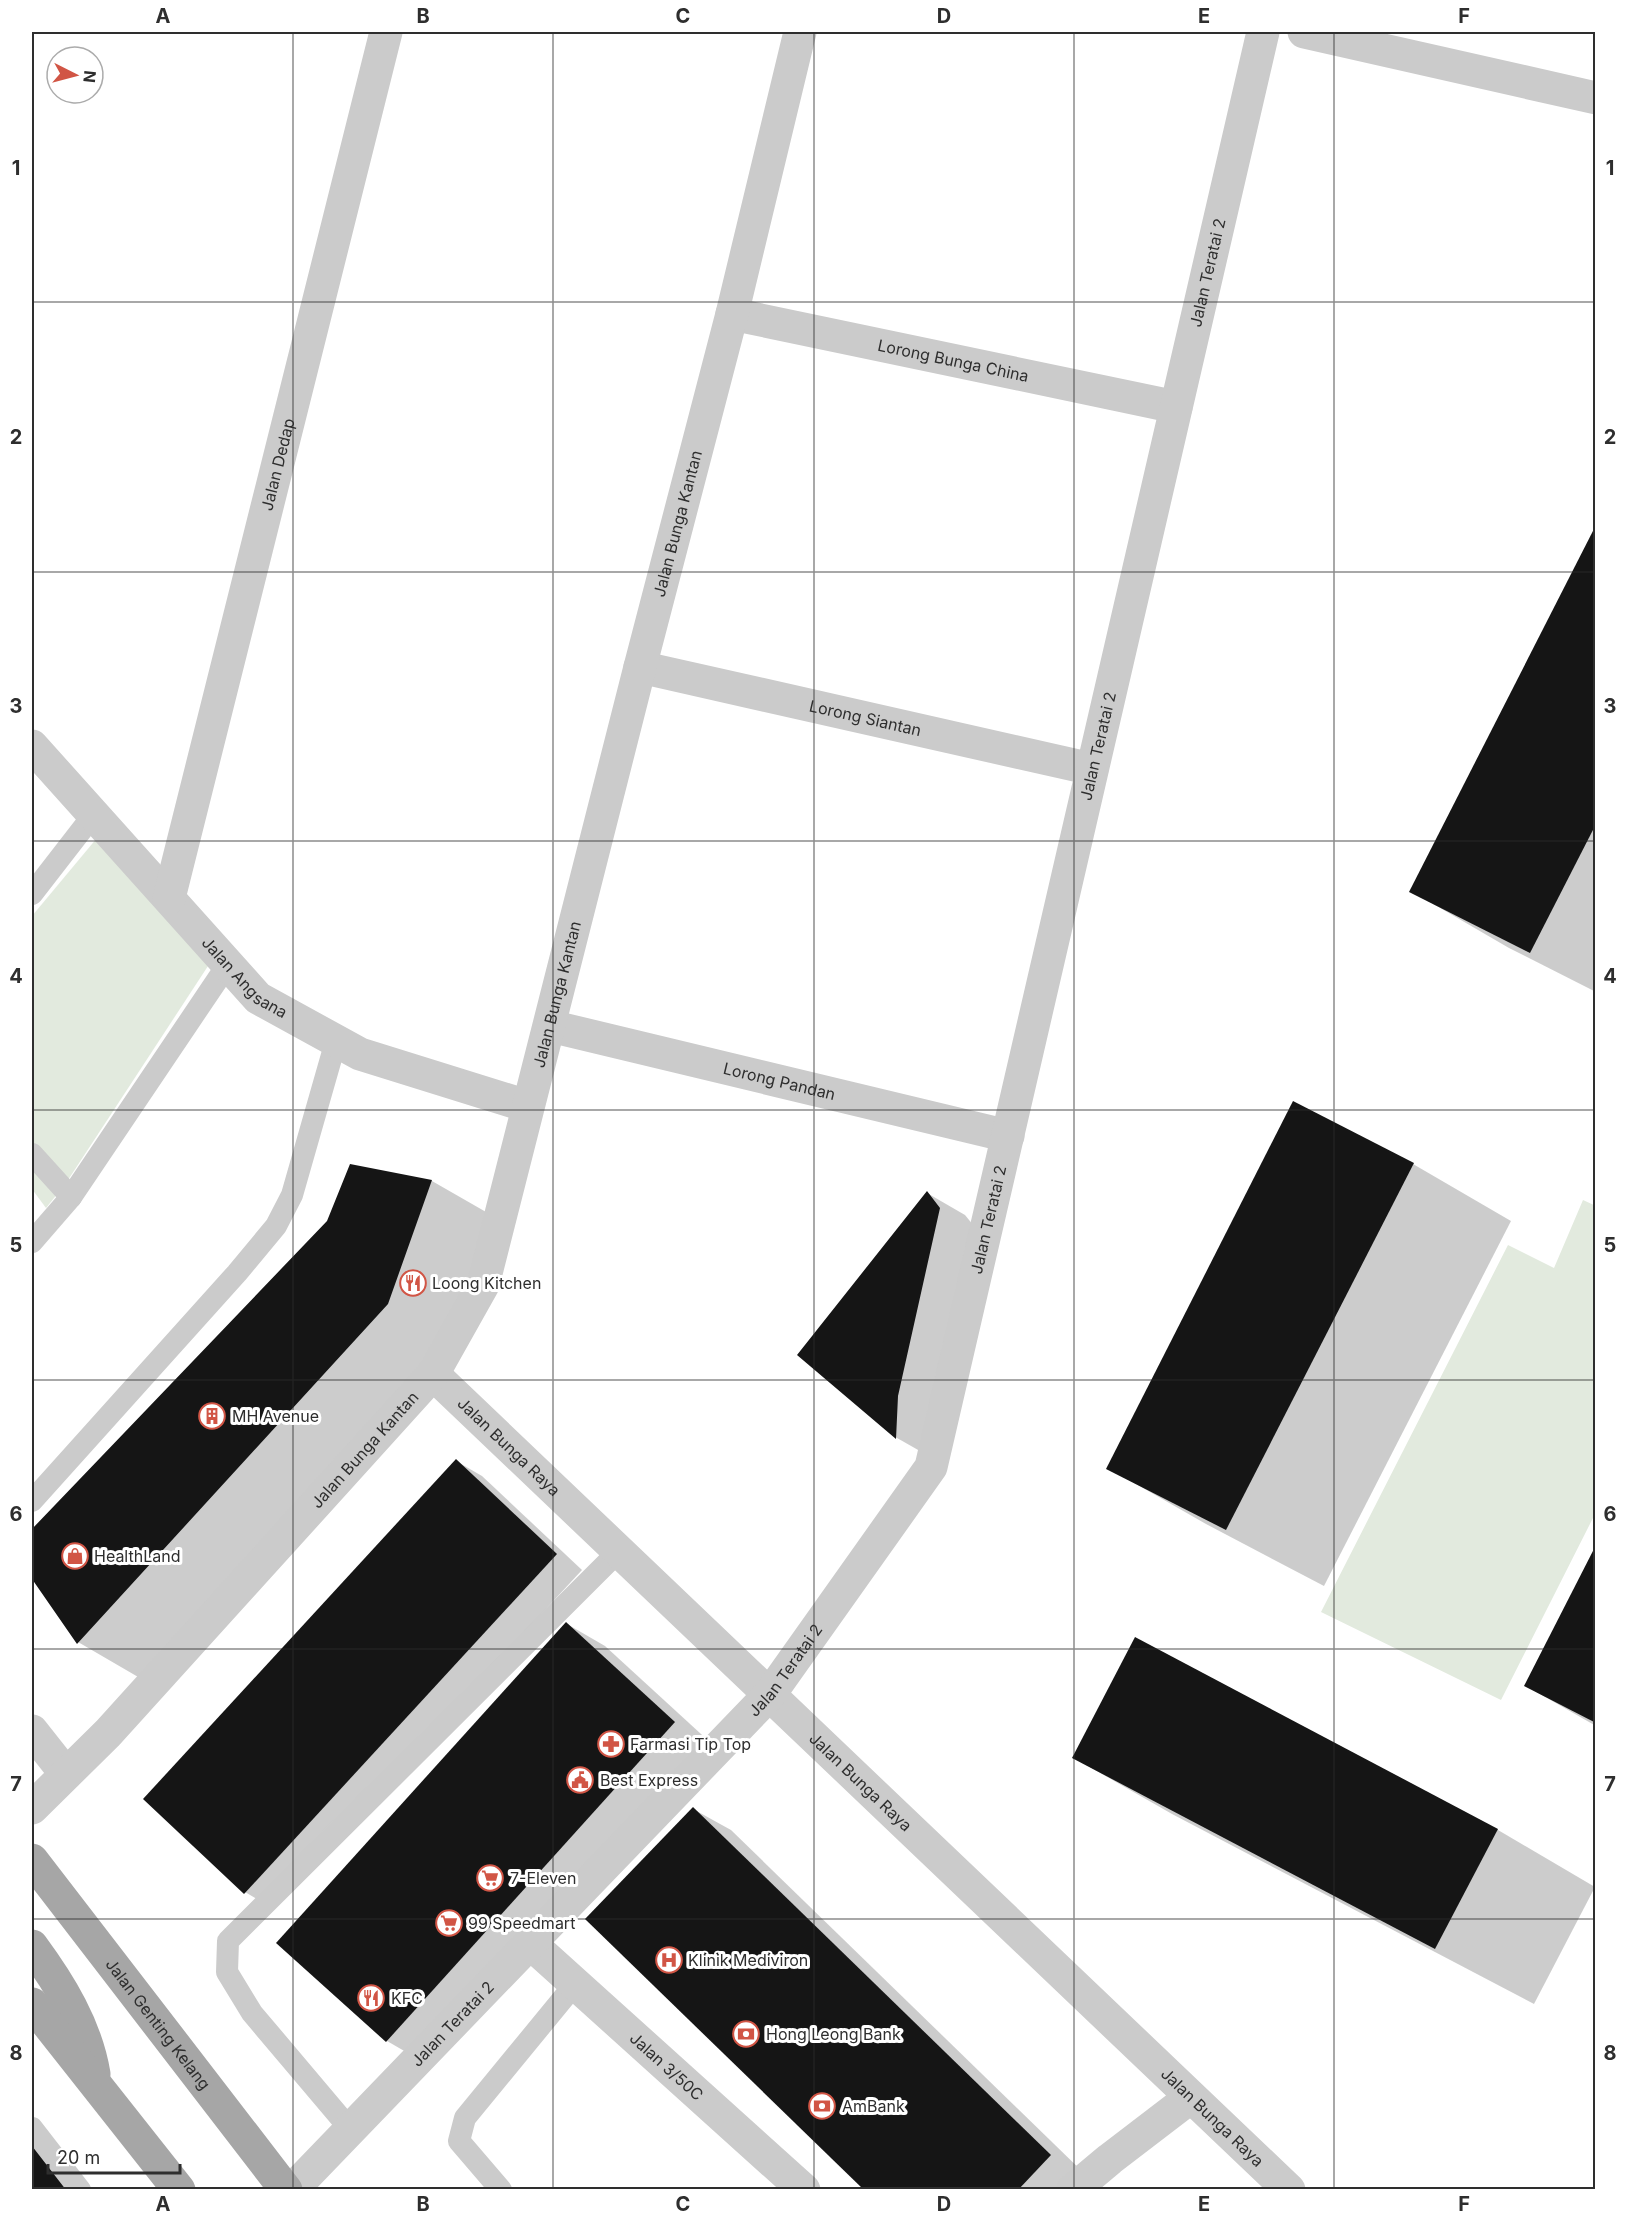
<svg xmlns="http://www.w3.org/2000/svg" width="1627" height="2221" font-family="Inter,sans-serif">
<rect width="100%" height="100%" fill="#fff"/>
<g fill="#e2eade">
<polygon points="97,838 208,966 66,1183 46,1208 32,1189 32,916"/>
<polygon points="1583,1200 1596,1206 1595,1514 1501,1700 1321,1612 1508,1245 1554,1268"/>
</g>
<g fill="#0003">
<polygon points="1596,528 1596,992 1509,948 1411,891"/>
<polygon points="1413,1164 1511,1221 1324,1586 1206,1524 1108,1468"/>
<polygon points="350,1166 432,1181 500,1220 456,1343 145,1681 78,1642 329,1222"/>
<polygon points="927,1193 965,1215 978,1231 934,1459 897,1438 799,1355"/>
<polygon points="456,1461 482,1476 582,1570 270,1907 245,1892"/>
<polygon points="1596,1548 1596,1726 1526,1686"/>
<polygon points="567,1624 605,1646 713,1745 425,2063 387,2041"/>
<polygon points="1136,1639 1498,1830 1595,1887 1534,2004 1172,1814 1074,1758"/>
<polygon points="693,1809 731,1830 1088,2177 1076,2190 866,2190"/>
<polygon points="32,2117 89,2190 32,2190"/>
</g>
<g fill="#151515">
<polygon points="1596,525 1596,824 1530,953 1409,892"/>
<polygon points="1293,1101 1414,1163 1226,1530 1106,1469"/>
<polygon points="350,1164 432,1180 388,1304 77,1644 32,1579 32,1529 327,1221"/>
<polygon points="927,1191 940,1208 898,1396 896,1439 797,1355"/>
<polygon points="456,1459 557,1554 244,1894 143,1799"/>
<polygon points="1596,1545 1596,1723 1524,1686"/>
<polygon points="566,1622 675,1722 386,2042 276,1943"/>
<polygon points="1135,1637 1498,1829 1435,1949 1072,1758"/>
<polygon points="693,1807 1051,2155 1018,2190 864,2190 585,1919"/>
<polygon points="32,2141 69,2190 32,2190"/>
</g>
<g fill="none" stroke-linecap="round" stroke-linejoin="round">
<g stroke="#cbcbcb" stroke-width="22">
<polyline points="32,894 94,814"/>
<polyline points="32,1154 71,1197"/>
<polyline points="32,1242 71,1197 228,964"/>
<polyline points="32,1501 237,1273 276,1226 292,1195 336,1041"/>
<polyline points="32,2128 80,2190"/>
<polyline points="350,2129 252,2013 227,1972 228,1941 619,1551"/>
<polyline points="501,2190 459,2141 465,2118 575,1984"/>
</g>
<g stroke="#cbcbcb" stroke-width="33">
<polyline points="1304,32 1596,98"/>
<path id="s1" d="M732,314L1176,407"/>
<path id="s2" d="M640,667L1092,769"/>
<path id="s3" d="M32,746L258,998L360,1054L527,1106"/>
<path id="s4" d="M169,898L386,32"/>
<path id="s5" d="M550,1026L1008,1136"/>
<path id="s6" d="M433,1374L1289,2190"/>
<polyline points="32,1731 66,1774"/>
<path id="s7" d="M32,1808L108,1733L433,1374L483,1285L640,667L732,314L800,32"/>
<path id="s8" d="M530,1943L804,2190"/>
<path id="s9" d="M292,2190L770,1694L931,1467L1263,32"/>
<polyline points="1073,2190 1110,2159 1191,2097"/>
</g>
<g stroke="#a6a6a6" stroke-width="33">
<path id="s10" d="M32,1860L286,2190"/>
<path d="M32,1946C60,1984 86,2026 94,2074"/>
<polyline points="32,2004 179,2190"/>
</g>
</g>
<path fill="none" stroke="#2e2e2e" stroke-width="1.5" stroke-opacity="0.55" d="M293,32V2190M553,32V2190M814,32V2190M1074,32V2190M1334,32V2190M32,302H1596M32,572H1596M32,841H1596M32,1110H1596M32,1380H1596M32,1649H1596M32,1919H1596"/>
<defs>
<g id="restaurant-ring" transform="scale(1.35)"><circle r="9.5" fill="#fff" stroke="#d15545" stroke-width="1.5"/><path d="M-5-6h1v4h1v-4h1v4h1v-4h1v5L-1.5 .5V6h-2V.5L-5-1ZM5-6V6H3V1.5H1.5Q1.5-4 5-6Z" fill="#d15545"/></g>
<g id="building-ring" transform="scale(1.35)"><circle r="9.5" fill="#fff" stroke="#d15545" stroke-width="1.5"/><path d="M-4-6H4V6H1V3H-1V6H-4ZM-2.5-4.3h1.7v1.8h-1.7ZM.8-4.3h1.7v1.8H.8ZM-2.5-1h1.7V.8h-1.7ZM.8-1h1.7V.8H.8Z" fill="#d15545"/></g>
<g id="shop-ring" transform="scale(1.35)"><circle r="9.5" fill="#fff" stroke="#d15545" stroke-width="1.5"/><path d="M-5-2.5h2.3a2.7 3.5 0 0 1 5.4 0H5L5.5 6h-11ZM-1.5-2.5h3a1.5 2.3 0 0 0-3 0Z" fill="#d15545"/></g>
<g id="pharmacy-ring" transform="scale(1.35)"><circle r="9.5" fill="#fff" stroke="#d15545" stroke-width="1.5"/><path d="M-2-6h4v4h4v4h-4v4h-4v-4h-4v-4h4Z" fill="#d15545"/></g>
<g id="civic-ring" transform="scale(1.35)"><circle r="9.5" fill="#fff" stroke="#d15545" stroke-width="1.5"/><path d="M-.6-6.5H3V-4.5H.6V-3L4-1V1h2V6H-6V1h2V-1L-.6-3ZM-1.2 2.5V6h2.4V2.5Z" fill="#d15545"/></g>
<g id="supermarket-ring" transform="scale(1.35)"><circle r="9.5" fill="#fff" stroke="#d15545" stroke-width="1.5"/><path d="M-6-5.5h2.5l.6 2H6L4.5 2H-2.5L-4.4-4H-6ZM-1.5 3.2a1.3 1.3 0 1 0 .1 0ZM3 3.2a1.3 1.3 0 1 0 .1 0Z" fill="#d15545"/></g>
<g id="hospital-ring" transform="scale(1.35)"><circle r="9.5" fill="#fff" stroke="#d15545" stroke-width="1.5"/><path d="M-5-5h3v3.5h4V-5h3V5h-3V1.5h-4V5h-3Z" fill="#d15545"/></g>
<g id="bank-ring" transform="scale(1.35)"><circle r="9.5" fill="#fff" stroke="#d15545" stroke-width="1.5"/><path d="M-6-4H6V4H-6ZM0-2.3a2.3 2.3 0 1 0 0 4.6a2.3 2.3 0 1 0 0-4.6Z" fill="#d15545"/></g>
</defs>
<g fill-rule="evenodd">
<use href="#restaurant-ring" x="413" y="1283"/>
<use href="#building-ring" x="212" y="1416"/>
<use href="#shop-ring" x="75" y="1556"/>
<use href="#pharmacy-ring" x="611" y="1744"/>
<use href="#civic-ring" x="580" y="1780"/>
<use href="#supermarket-ring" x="490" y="1878"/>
<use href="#supermarket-ring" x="449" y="1923"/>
<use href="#hospital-ring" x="669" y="1960"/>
<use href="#restaurant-ring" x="371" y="1998"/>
<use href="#bank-ring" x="746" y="2034"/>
<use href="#bank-ring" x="822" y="2106"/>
</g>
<g text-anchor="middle" stroke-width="6" stroke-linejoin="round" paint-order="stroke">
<g font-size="16" fill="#2e2e2e" stroke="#fff">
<text dy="6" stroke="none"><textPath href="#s9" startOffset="2193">Jalan Teratai 2</textPath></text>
<text dy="6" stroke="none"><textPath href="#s1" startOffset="226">Lorong Bunga China</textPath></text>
<text dy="6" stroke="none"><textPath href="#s4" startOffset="447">Jalan Dedap</textPath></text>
<text dy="6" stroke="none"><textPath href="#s7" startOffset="1479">Jalan Bunga Kantan</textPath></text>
<text dy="6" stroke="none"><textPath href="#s2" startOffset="231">Lorong Siantan</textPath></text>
<text dy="6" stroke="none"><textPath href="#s9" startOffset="1707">Jalan Teratai 2</textPath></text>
<text dy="6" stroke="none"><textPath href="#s3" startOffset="315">Jalan Angsana</textPath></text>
<text dy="6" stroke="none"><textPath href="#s7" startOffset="993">Jalan Bunga Kantan</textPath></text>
<text dy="6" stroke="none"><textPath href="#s5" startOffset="236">Lorong Pandan</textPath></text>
<text dy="6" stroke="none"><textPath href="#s9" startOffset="1221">Jalan Teratai 2</textPath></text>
<text dy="6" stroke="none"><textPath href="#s6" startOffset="105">Jalan Bunga Raya</textPath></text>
<text dy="6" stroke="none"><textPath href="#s7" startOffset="489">Jalan Bunga Kantan</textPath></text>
<text dy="6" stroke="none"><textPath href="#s9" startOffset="717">Jalan Teratai 2</textPath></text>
<text dy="6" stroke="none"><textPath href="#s6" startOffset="591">Jalan Bunga Raya</textPath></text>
<text dy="6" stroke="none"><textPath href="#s9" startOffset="231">Jalan Teratai 2</textPath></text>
<text dy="6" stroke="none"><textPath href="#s10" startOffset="207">Jalan Genting Kelang</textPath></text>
<text dy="6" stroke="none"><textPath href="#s8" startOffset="184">Jalan 3/50C</textPath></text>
<text dy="6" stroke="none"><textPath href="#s6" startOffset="1077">Jalan Bunga Raya</textPath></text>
</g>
<g font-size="16" fill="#2e2e2e" stroke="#fff" text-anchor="start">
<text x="432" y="1289">Loong Kitchen</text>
<text x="232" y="1422">MH Avenue</text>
<text x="94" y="1562">HealthLand</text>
<text x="630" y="1750">Farmasi Tip Top</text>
<text x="600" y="1786">Best Express</text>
<text x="510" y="1884">7-Eleven</text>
<text x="468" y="1929">99 Speedmart</text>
<text x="688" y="1966">Klinik Mediviron</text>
<text x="391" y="2004">KFC</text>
<text x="766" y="2040">Hong Leong Bank</text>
<text x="842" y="2112">AmBank</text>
</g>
</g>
<rect width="1627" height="2221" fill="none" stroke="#ffffff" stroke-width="66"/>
<g transform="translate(75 75) rotate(96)"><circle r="28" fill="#ffffff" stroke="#ababab" stroke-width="1.5"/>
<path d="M0-4.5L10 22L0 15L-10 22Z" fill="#d15545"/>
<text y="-9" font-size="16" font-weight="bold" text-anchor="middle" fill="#2e2e2e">N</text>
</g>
<path d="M48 2164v9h132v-9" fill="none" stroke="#2e2e2e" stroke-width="3"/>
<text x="57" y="2164" font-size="18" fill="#2e2e2e" stroke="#ffffff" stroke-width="4.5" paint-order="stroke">20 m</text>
<rect x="33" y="33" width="1561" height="2155" fill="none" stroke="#2e2e2e" stroke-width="2"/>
<g font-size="20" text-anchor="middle" font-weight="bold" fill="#2e2e2e">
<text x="163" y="23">A</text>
<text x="423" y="23">B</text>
<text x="683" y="23">C</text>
<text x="944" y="23">D</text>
<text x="1204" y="23">E</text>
<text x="1464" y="23">F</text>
<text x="16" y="175">1</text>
<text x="1610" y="175">1</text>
<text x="16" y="444">2</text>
<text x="1610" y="444">2</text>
<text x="16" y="713">3</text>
<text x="1610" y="713">3</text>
<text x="16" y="983">4</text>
<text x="1610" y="983">4</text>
<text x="16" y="1252">5</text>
<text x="1610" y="1252">5</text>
<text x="16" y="1521">6</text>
<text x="1610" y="1521">6</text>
<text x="16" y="1791">7</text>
<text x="1610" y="1791">7</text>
<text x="16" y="2060">8</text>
<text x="1610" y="2060">8</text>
<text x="163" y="2211">A</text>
<text x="423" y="2211">B</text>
<text x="683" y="2211">C</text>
<text x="944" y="2211">D</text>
<text x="1204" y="2211">E</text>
<text x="1464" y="2211">F</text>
</g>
</svg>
